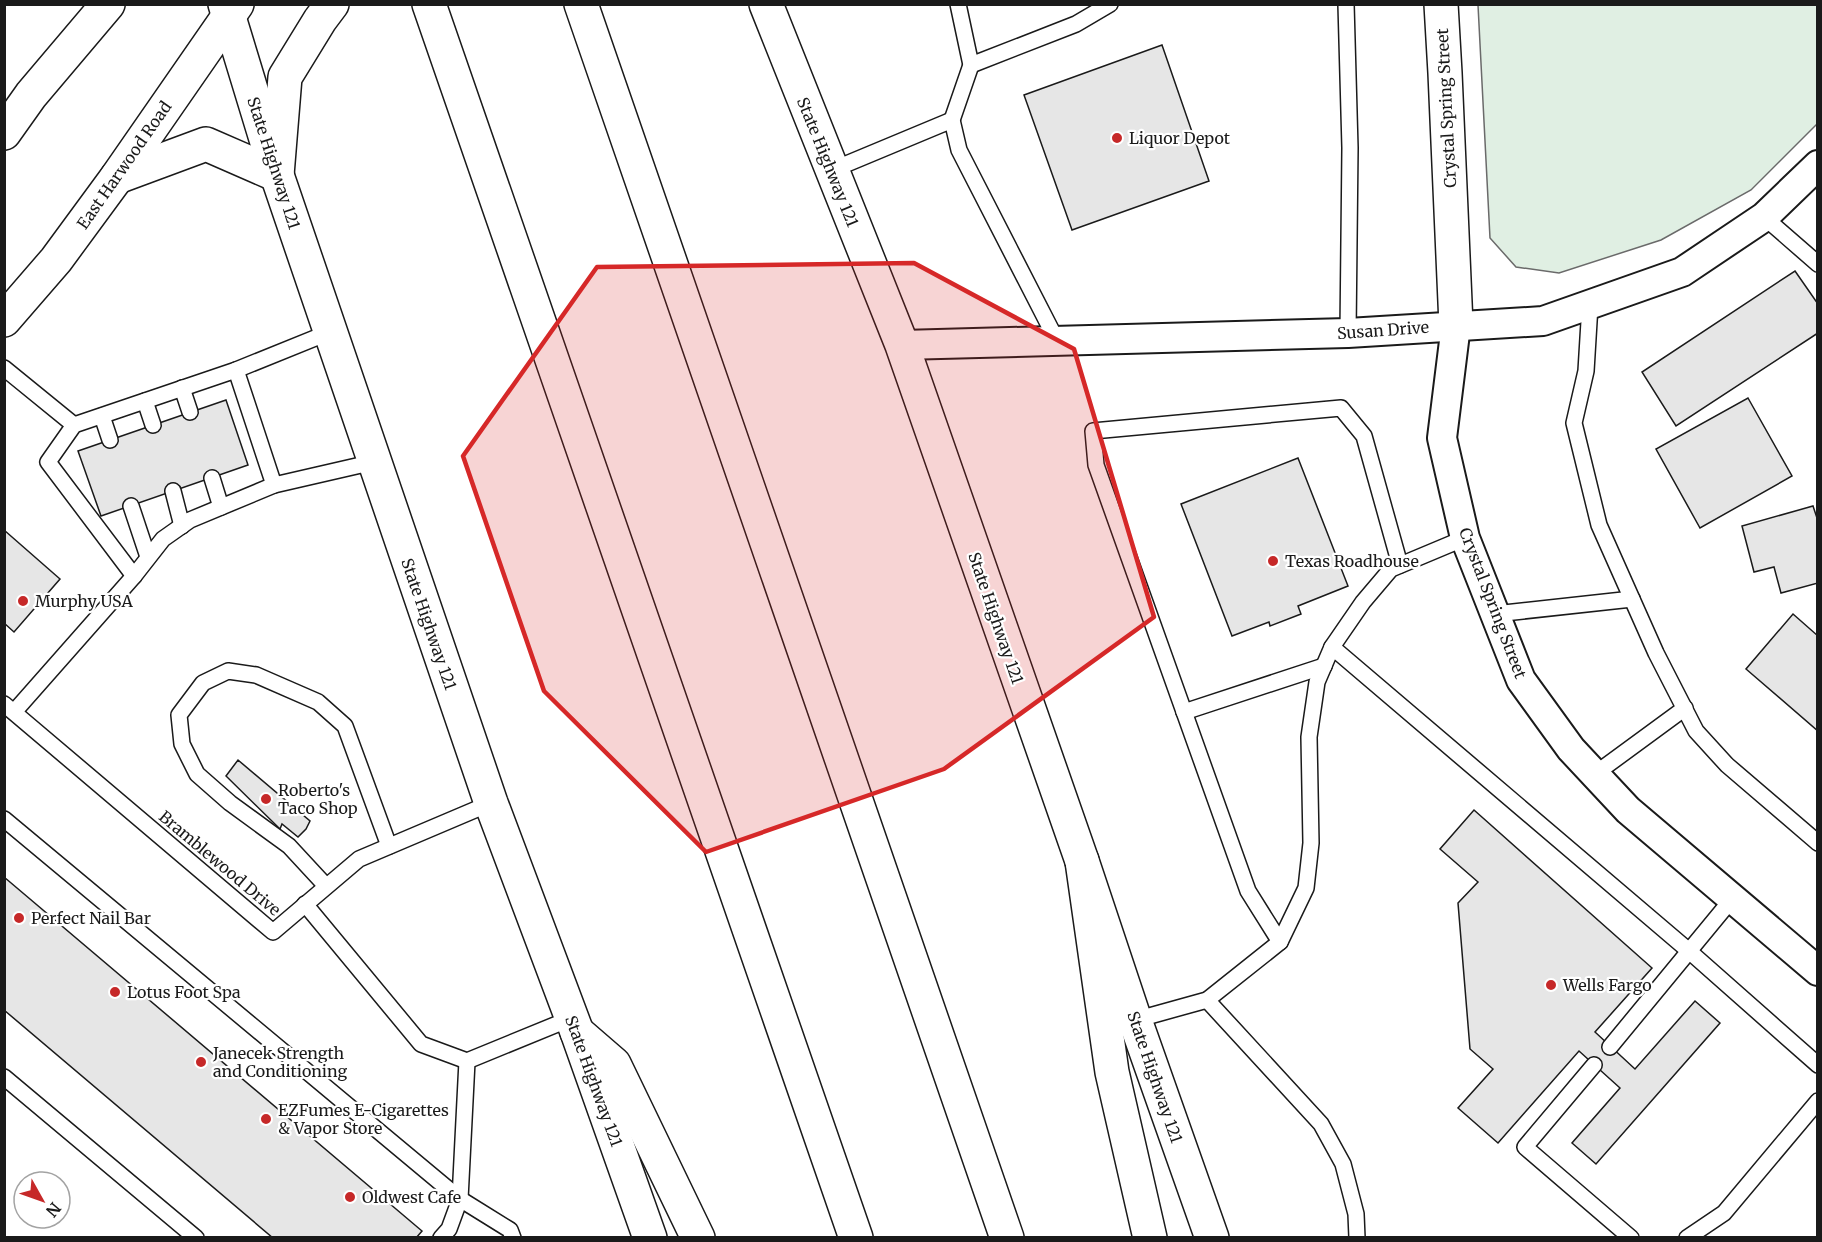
<svg xmlns="http://www.w3.org/2000/svg" width="1822" height="1242" font-family="Merriweather,serif">
<rect width="100%" height="100%" fill="#fff"/>
<polygon fill="#e0efe3" stroke="#6a6a6a" stroke-width="1.5" points="1478,5 1817,5 1817,124 1751,190 1661,240 1559,273 1516,267 1490,238"/>
<g fill="#e6e6e6" stroke="#1a1a1a" stroke-width="1.5">
<polygon points="1162,45 1209,181 1072,230 1024,95"/>
<polygon points="1795,271 1818,304 1818,333 1676,426 1642,372"/>
<polygon points="1748,398 1792,476 1700,528 1656,449"/>
<polygon points="226,400 248,465 101,516 78,451"/>
<polygon points="1298,458 1348,586 1298,606 1301,614 1270,626 1269,622 1232,636 1181,504"/>
<polygon points="1813,506 1818,521 1818,583 1781,593 1774,567 1754,572 1742,526"/>
<polygon points="4,530 60,579 14,632 4,623"/>
<polygon points="1793,614 1818,636 1818,731 1746,669"/>
<polygon points="238,760 310,821 306,829 298,837 282,824 280,829 226,776"/>
<polygon points="1474,810 1652,968 1595,1032 1635,1069 1695,1001 1720,1023 1596,1164 1572,1143 1620,1088 1579,1051 1498,1143 1458,1108 1493,1069 1470,1049 1458,903 1478,882 1440,849"/>
<polygon points="4,877 422,1231 416,1238 273,1238 4,1010"/>
</g>
<g fill="none" stroke-linecap="round" stroke-linejoin="round">
<g stroke="#1a1a1a" stroke-width="18">
<g id="lane">
<polyline points="958,4 971,65 1076,24 1110,4"/>
<polyline points="1346,4 1350,148 1348,333"/>
<polyline points="952,120 971,65"/>
<polyline points="832,170 952,120 959,150 1057,341"/>
<polyline points="1764,217 1818,264"/>
<polyline points="1590,305 1586,371 1574,423 1599,525 1656,653 1696,731 1727,765 1818,843"/>
<polyline points="4,368 74,425"/>
<polyline points="236,370 330,332"/>
<polyline points="182,388 190,412"/>
<polyline points="145,401 153,425"/>
<polyline points="102,416 110,440"/>
<polyline points="212,478 221,507"/>
<polyline points="173,491 182,526"/>
<polyline points="131,506 148,557"/>
<polyline points="134,576 48,462 74,425 236,370 274,485 374,462"/>
<polyline points="1495,614 1632,599"/>
<polyline points="1332,647 1689,951 1818,1065"/>
<polyline points="4,704 273,932 359,859 491,803"/>
<polyline points="14,712 134,576 163,539 190,520 274,485"/>
<polyline points="1184,712 1324,666"/>
<polyline points="1595,774 1685,708"/>
<polyline points="4,819 460,1199 510,1230 513,1238"/>
<polyline points="326,886 289,846 230,803 197,774 182,744 179,715 203,683 228,671 256,675 318,702 345,726 389,846"/>
<polyline points="305,904 421,1044 467,1061 572,1018"/>
<polyline points="1280,942 1248,891 1096,465 1093,431 1341,408 1364,436 1400,565"/>
<polyline points="1207,1000 1321,1124 1343,1164 1356,1214 1357,1238"/>
<polyline points="1135,1020 1207,1000 1280,942 1306,888 1311,843 1309,737 1317,682 1332,647 1363,602 1391,569 1465,538"/>
<polyline points="1610,1047 1732,899"/>
<polyline points="1594,1065 1525,1147 1631,1238"/>
<polyline points="4,1077 196,1238"/>
<polyline points="441,1238 449,1229 460,1199 467,1061"/>
<polyline points="1687,1238 1724,1213 1818,1101"/>
</g>
</g>
<g stroke="#1a1a1a" stroke-width="32">
<g id="street">
<polyline points="1456,325 1442,438 1465,538 1521,680 1571,749 1628,810 1818,971"/>
<polyline points="902,345 1348,333 1543,321 1682,272 1764,217 1818,165"/>
</g>
</g>
<g stroke="#1a1a1a" stroke-width="36">
<g id="secondary">
<polyline points="225,4 277,175 491,803 577,1032 650,1238"/>
<polyline points="766,4 902,345 1082,861 1135,1020 1212,1238"/>
<polyline points="1441,4 1445,73 1456,325"/>
<polyline points="4,133 31,95 108,4"/>
<polyline points="117,177 206,144 277,175 285,77 320,20 332,4"/>
<polyline points="4,320 56,260 117,177 237,4"/>
</g>
</g>
<g stroke="#1a1a1a" stroke-width="36">
<g id="highway">
<polyline points="429,4 856,1238"/>
<polyline points="581,4 1007,1238"/>
<polyline points="1082,861 1112,1072 1150,1238"/>
<polyline points="577,1032 614,1064 698,1238"/>
</g>
</g>
<use href="#lane" stroke="#fff" stroke-width="15"/>
<use href="#street" stroke="#fff" stroke-width="28"/>
<use href="#secondary" stroke="#fff" stroke-width="33"/>
<use href="#highway" stroke="#fff" stroke-width="33"/>
</g>
<path fill="#d62828" fill-opacity="0.2" stroke="#d62828" stroke-width="4.5" stroke-linejoin="round" d="M914,263L1074,349L1154,617L944,769L706,852L544,691L463,456L597,267Z"/>
<g fill="#c62828" stroke="#fff" stroke-width="2">
<circle cx="1117" cy="138" r="6"/>
<circle cx="1273" cy="561" r="6"/>
<circle cx="23" cy="601" r="6"/>
<circle cx="266" cy="799" r="6"/>
<circle cx="19" cy="918" r="6"/>
<circle cx="1551" cy="985" r="6"/>
<circle cx="115" cy="992" r="6"/>
<circle cx="201" cy="1062" r="6"/>
<circle cx="266" cy="1119" r="6"/>
<circle cx="350" cy="1197" r="6"/>
</g>
<g text-anchor="middle" stroke-width="4.5" stroke-linejoin="round" paint-order="stroke">
<g font-size="16" fill="#1a1a1a" stroke="#fff">
<text transform="translate(1446 108) rotate(-93)" y="6">Crystal Spring Street</text>
<text transform="translate(828 162) rotate(68)" y="6">State Highway 121</text>
<text transform="translate(274 163) rotate(72)" y="6">State Highway 121</text>
<text transform="translate(124 165) rotate(-55)" y="6">East Harwood Road</text>
<text transform="translate(1383 330) rotate(-4)" y="6">Susan Drive</text>
<text transform="translate(1493 603) rotate(69)" y="6">Crystal Spring Street</text>
<text transform="translate(996 618) rotate(71)" y="6">State Highway 121</text>
<text transform="translate(429 624) rotate(71)" y="6">State Highway 121</text>
<text transform="translate(220 863) rotate(40)" y="6">Bramblewood Drive</text>
<text transform="translate(1155 1077) rotate(71)" y="6">State Highway 121</text>
<text transform="translate(594 1081) rotate(70)" y="6">State Highway 121</text>
</g>
<g font-size="16" fill="#1a1a1a" stroke="#fff" text-anchor="start">
<text x="1129" y="144">Liquor Depot</text>
<text x="1285" y="567">Texas Roadhouse</text>
<text x="35" y="607">Murphy USA</text>
<text x="278" y="796">Roberto's<tspan x="278" dy="18">Taco Shop</tspan></text>
<text x="31" y="924">Perfect Nail Bar</text>
<text x="1563" y="991">Wells Fargo</text>
<text x="127" y="998">Lotus Foot Spa</text>
<text x="213" y="1059">Janecek Strength<tspan x="213" dy="18">and Conditioning</tspan></text>
<text x="278" y="1116">EZFumes E-Cigarettes<tspan x="278" dy="18">&amp; Vapor Store</tspan></text>
<text x="362" y="1203">Oldwest Cafe</text>
</g>
</g>
<rect width="1822" height="1242" fill="none" stroke="#1a1a1a" stroke-width="12"/>
<g transform="translate(42 1200) rotate(130)"><circle r="28" fill="#ffffff" stroke="#a3a3a3" stroke-width="1.5"/>
<path d="M0-4.5L10 22L0 15L-10 22Z" fill="#c62828"/>
<text y="-9" font-size="16" font-weight="bold" text-anchor="middle" fill="#1a1a1a">N</text>
</g>
</svg>
